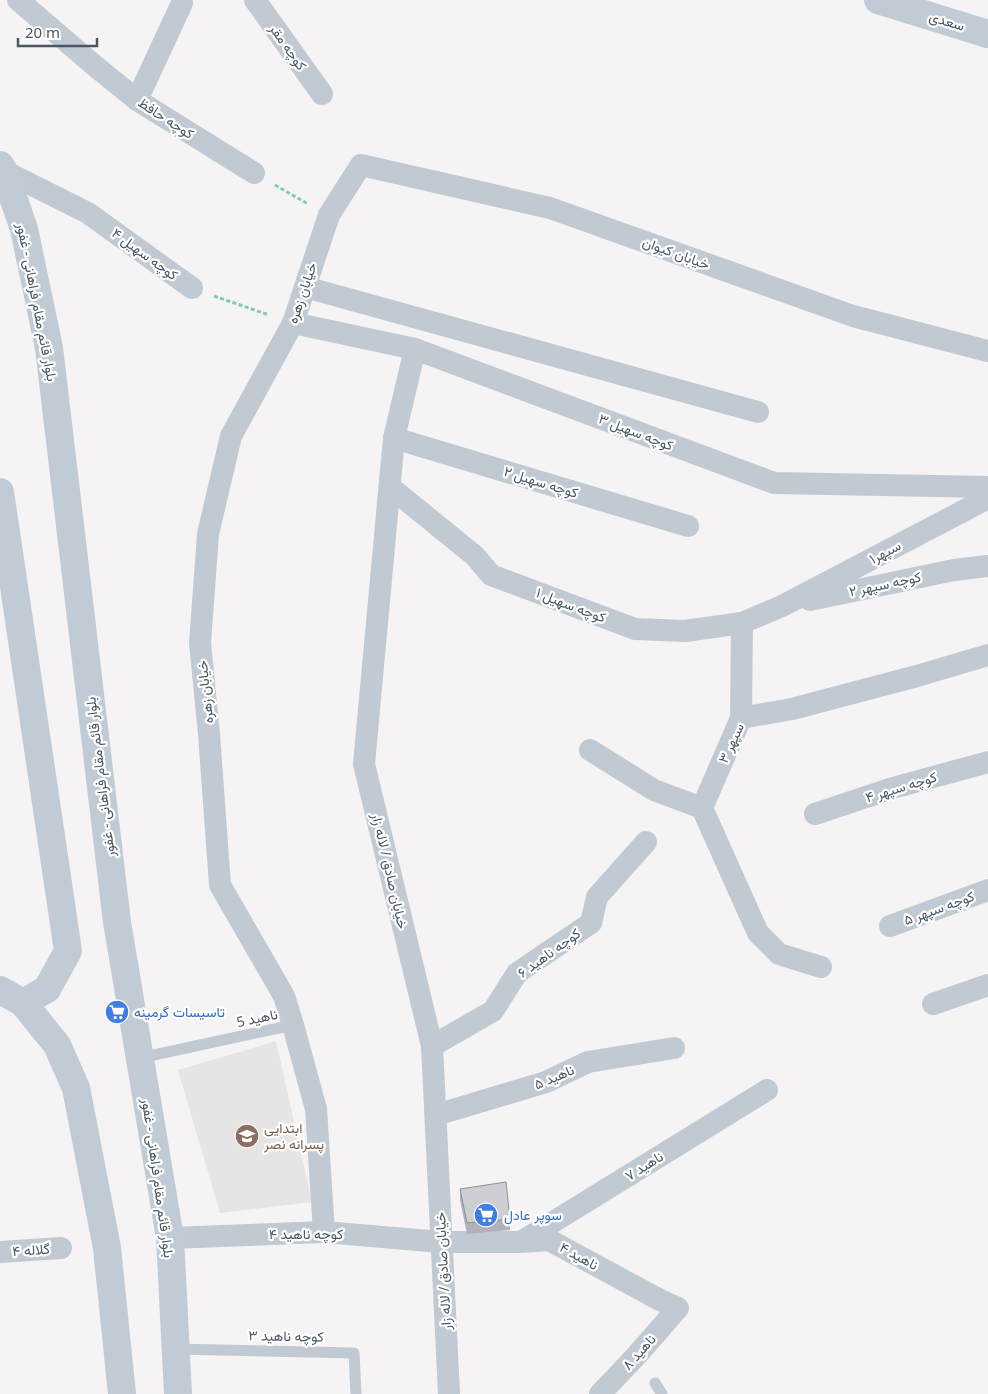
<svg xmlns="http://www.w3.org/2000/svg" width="988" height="1394" font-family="'Noto Sans',Vazirmatn,sans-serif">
<rect width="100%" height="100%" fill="#f5f3f3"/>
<polygon fill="#e6e4e5" points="276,1041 312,1202 220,1213 178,1070"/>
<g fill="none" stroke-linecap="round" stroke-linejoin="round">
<g stroke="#7ad0a6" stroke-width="3" stroke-dasharray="4 2.5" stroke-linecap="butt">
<polyline points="275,185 308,204"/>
<polyline points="214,296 269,315"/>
</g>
<g stroke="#c1cad2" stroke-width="11">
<polyline points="140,1058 293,1025"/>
<polyline points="175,1349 354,1353 356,1394"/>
<polyline points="655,1383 662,1394"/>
</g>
<g stroke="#c1cad2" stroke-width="22">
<polyline points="18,0 95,66 137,100 254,173"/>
<polyline points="255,0 322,94"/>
<polyline points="137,100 182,3"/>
<polyline points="4,171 88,213 192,288"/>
<polyline points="305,287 758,412"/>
<polyline points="293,323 415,349 774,483 988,487"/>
<polyline points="415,349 394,438 364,764 432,1046 449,1394"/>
<polyline points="394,438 688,526"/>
<polyline points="390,487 475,556 491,575 635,629 685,631 742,623 782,606 988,498"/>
<polyline points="810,600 954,570 988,566"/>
<polyline points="742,623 741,718 702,808 758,933 779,954 821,967"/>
<polyline points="741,718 792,709 917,676 988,655"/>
<polyline points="590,750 654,790 702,808"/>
<polyline points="815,814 893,788 988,762"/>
<polyline points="890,926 988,890"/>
<polyline points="933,1004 988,985"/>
<polyline points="432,1046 493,1011 517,973 591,923 597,897 646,842"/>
<polyline points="436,1115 546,1082 588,1062 674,1048"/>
<polyline points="324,1232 316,1109 293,1025 284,996 220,885 209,734 200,643 208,534 231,436 293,323 329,215 361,165 550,208 853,316 988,351"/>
<polyline points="170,1238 324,1232 441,1242 521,1242 549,1240 660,1300 678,1308 637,1355 600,1394"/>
<polyline points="524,1240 767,1090"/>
<polyline points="0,1252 61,1248"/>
</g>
<g stroke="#c1cbd6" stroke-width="28">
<polyline points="878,0 988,34"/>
<polyline points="0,165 4,171 24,229 49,348 117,922 170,1238 178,1394"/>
<polyline points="0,492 68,951 47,989 23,1003"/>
<polyline points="0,990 23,1003 57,1045 76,1088 107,1248 122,1394"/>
</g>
</g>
<polygon fill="#b0b2b7" points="460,1189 510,1219 510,1230 467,1234 460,1200"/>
<polygon fill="#cdcfd5" stroke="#909195" points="506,1182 510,1219 467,1223 460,1189"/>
<defs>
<g id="supermarket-disc" transform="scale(1.25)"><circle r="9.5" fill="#3f7fe0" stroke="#fff"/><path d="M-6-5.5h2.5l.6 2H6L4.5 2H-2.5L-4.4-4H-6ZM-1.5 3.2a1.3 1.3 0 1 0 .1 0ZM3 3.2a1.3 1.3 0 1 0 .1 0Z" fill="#fff"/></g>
<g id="school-disc" transform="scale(1.25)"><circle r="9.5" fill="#8d6e63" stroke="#fff"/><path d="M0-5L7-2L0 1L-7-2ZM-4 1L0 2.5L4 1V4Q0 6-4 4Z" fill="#fff"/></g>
</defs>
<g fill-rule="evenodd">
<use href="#supermarket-disc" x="117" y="1012"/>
<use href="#school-disc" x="247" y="1136"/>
<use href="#supermarket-disc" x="486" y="1215"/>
</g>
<g text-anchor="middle" stroke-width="4.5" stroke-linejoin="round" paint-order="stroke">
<g font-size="14" fill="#4a5661" stroke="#fff">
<text transform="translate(947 21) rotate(17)" y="5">سعدی</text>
<text transform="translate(288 47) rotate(55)" y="5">کوچه مقر</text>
<text transform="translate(166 118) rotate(33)" y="5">کوچه حافظ</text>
<text transform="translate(676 253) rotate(20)" y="5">خیابان کیوان</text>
<text transform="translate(145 254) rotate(36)" y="5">کوچه سهیل ۴</text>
<text transform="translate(302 293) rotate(-71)" y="5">خیابان زهره</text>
<text transform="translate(37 302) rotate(79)" y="5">بلوار قائم مقام فراهانی - غفور</text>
<text transform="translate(636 432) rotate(21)" y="5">کوچه سهیل ۳</text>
<text transform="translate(541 482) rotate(17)" y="5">کوچه سهیل ۲</text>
<text transform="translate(885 552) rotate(-28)" y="5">سپهر۱</text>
<text transform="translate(885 584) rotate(-12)" y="5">کوچه سپهر ۲</text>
<text transform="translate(571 605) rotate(21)" y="5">کوچه سهیل ۱</text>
<text transform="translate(205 692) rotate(-96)" y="5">خیابان زهره</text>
<text transform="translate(731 743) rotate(-65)" y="5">سپهر ۳</text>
<text transform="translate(100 777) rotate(-97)" y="5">بلوار قائم مقام فراهانی - غفور</text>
<text transform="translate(901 787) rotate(-17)" y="5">کوچه سپهر ۴</text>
<text transform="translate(390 871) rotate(77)" y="5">خیابان صادق / لاله زار</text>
<text transform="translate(939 908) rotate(-20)" y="5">کوچه سپهر ۵</text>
<text transform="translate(549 953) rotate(-36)" y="5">کوچه ناهید ۶</text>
<text transform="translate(257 1018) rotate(-12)" y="5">ناهید 5</text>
<text transform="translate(554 1077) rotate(-23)" y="5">ناهید ۵</text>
<text transform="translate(644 1166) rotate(-32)" y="5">ناهید ۷</text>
<text transform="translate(158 1178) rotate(82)" y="5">بلوار قائم مقام فراهانی - غفور</text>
<text x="306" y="1239">کوچه ناهید ۴</text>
<text transform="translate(31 1250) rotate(-4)" y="5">گلاله ۴</text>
<text transform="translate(579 1256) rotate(29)" y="5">ناهید ۴</text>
<text transform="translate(443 1271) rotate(-93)" y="5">خیابان صادق / لاله زار</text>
<text transform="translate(286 1336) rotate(1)" y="5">کوچه ناهید ۳</text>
<text transform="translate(639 1352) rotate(-48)" y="5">ناهید ۸</text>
</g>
<g font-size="14" fill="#366cbe" stroke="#fff" text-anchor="start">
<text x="134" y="1017">تاسیسات گرمینه</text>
<text x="504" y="1220">سوپر عادل</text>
</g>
<g font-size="14" fill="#785e54" stroke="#fff" text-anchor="start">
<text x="264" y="1133">ابتدایی<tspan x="264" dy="16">پسرانه نصر</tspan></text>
</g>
</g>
<path d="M18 38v8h79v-8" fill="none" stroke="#4a5661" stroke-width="2.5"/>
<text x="25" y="38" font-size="15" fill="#4a5661" stroke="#ffffff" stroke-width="4" paint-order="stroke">20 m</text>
</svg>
